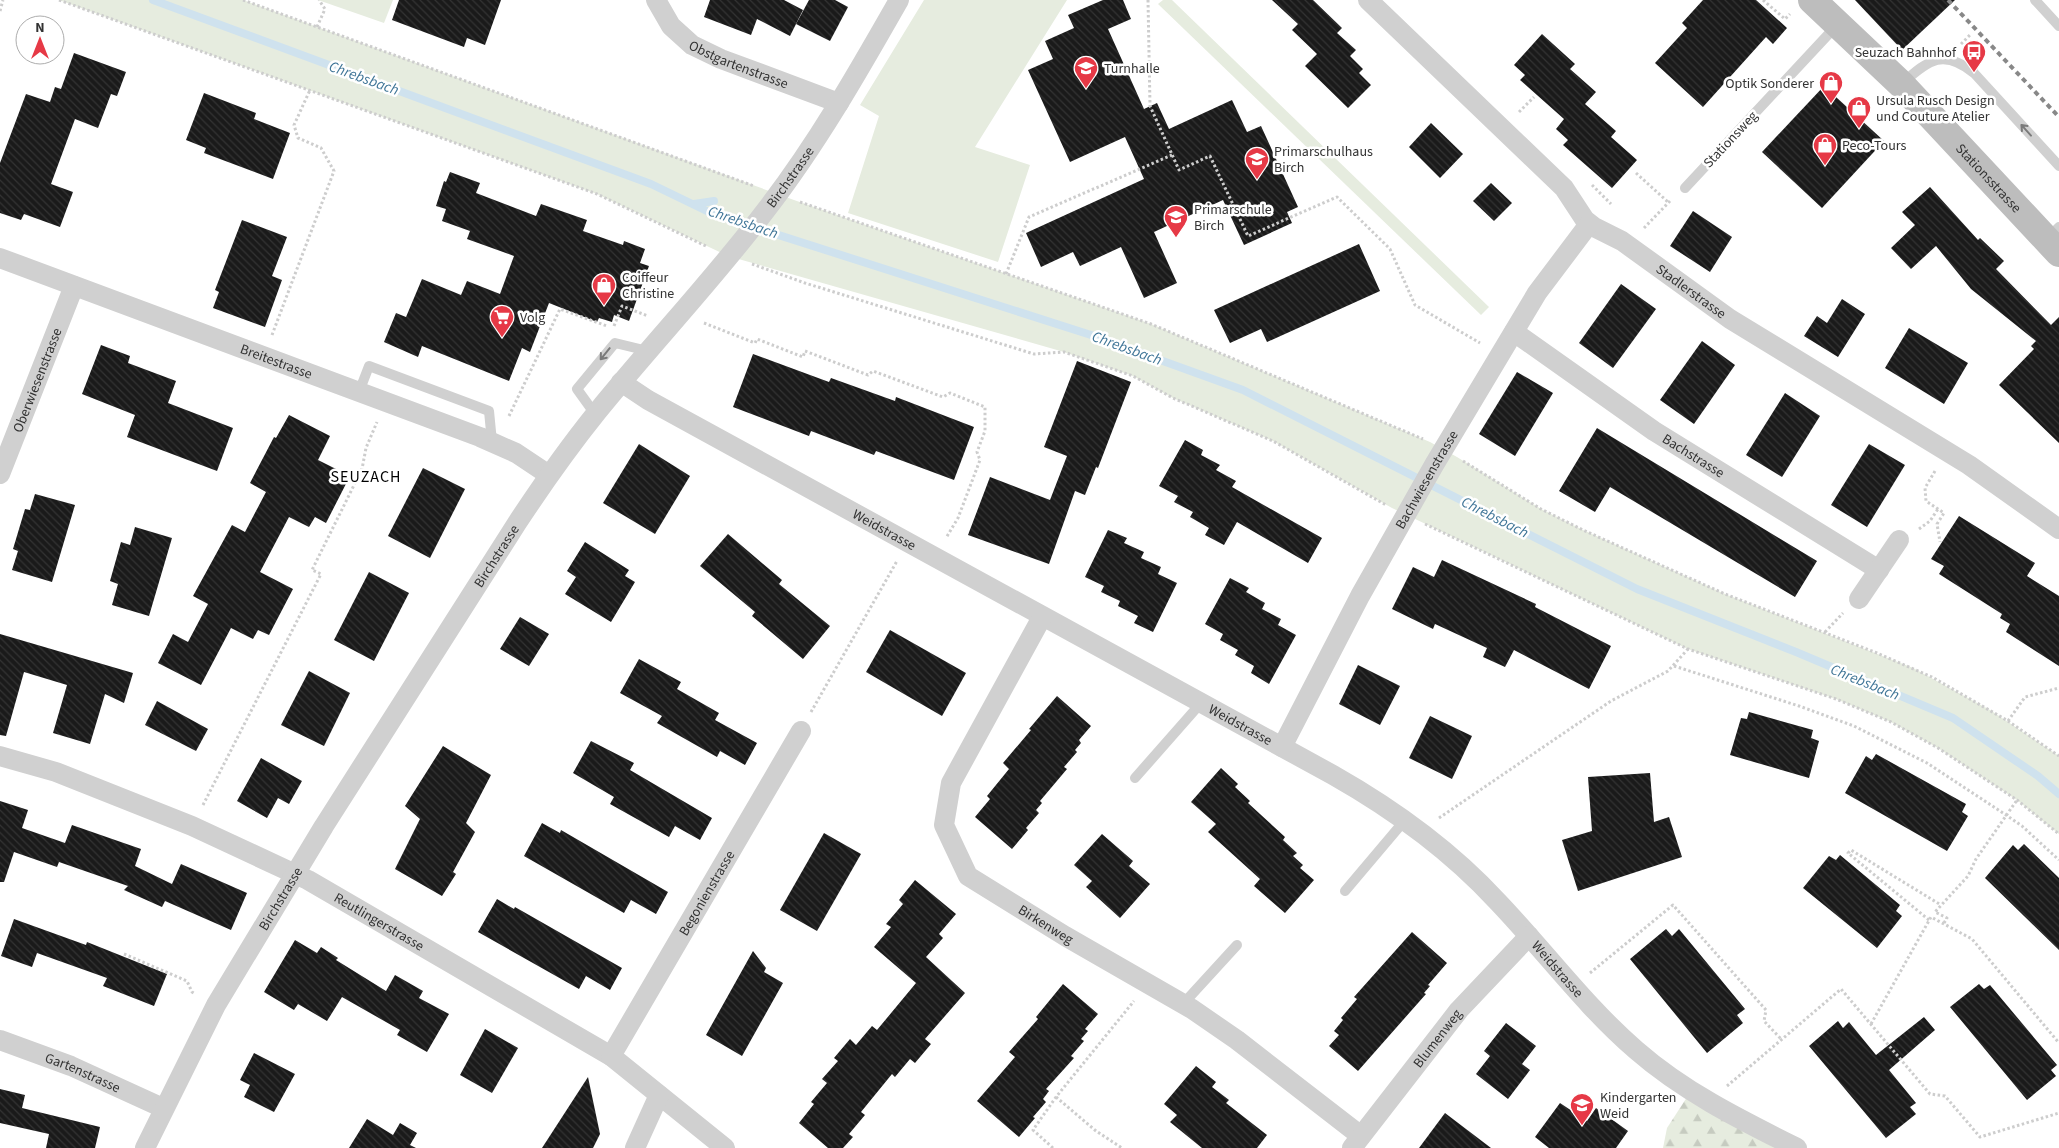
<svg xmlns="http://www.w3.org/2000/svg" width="2059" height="1148" font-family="'Source Sans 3',sans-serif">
<defs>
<pattern id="forest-firs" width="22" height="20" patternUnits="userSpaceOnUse" patternTransform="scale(1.25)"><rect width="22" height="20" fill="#e6ecdf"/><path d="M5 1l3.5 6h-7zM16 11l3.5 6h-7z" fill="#c6cbc0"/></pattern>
<pattern id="building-back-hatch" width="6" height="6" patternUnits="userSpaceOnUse" patternTransform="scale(1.25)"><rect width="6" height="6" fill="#1a1a1a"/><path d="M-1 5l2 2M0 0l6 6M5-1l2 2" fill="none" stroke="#333"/></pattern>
</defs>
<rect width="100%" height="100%" fill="#fff"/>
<g fill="#e6ecdf">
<polygon points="59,0 243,0 794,200 1151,324 1430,442 1457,457 1541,509 1583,530 1725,594 1913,668 1990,710 2059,756 2059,834 2017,800 1938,748 1891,722 1836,699 1688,649 1392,508 1273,441 1173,398 1133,376 1064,352 728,256 597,194"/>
<polygon points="318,0 393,0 384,23"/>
<polygon points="924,0 1067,0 975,147 1030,165 998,262 848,213 879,116 860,105"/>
<polygon points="1163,0 1172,0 1489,307 1481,315 1158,4"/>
</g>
<polygon fill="url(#forest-firs)" points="1691,1091 1797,1148 1663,1148 1667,1128"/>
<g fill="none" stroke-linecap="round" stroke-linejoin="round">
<g stroke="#cfe2ee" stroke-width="8">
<polyline points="153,0 651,184 713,214 1091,335 1243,390 1637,589 1796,652 1953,718 2038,776 2059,794"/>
<polyline points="694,204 714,201"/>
</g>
</g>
<g fill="url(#building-back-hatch)">
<polygon points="399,0 501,0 485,45 467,38 464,47 392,20"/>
<polygon points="710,0 784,0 803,10 790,36 757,19 751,35 704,17"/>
<polygon points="809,0 835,0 848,7 830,41 796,24"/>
<polygon points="1103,0 1123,0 1131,19 1108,29 1144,109 1157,103 1169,129 1232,100 1247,132 1261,126 1298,207 1287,212 1292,223 1244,245 1223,200 1154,232 1177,283 1144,298 1121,247 1080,266 1073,252 1041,267 1026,233 1144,179 1125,137 1070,162 1028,70 1053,59 1045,41 1074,28 1068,15"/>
<polygon points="1272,0 1313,0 1342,28 1337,33 1356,50 1350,56 1363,69 1359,73 1371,85 1348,108 1305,66 1317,54 1292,30 1298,24"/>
<polygon points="1703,0 1756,0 1787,28 1773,44 1766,37 1703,107 1655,63 1687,28 1682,23"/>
<polygon points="1855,0 1955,0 1902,50"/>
<polygon points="1542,34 1575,64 1570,69 1596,92 1585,104 1616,131 1611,137 1637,160 1612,188 1563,145 1568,140 1556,129 1564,119 1520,80 1525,75 1514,65"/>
<polygon points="74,53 126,72 117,96 111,94 98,128 75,119 51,184 73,192 60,227 24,214 21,220 0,213 0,163 26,94 50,102 55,87 61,89"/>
<polygon points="1824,86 1884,141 1822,208 1762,152"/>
<polygon points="204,93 256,113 254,119 290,133 273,179 204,153 206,148 186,140"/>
<polygon points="1431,123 1463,154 1440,178 1409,147"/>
<polygon points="450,172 480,183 476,193 536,216 541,204 587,220 583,231 623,245 624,241 645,249 640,263 649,266 629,321 614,315 612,322 599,318 597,322 549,303 530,352 522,348 509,381 422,346 418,357 384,342 396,313 406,317 422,279 461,295 467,281 500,294 514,256 467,239 470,231 442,221 446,209 436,206 444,181 446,182"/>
<polygon points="1491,183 1512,203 1494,221 1473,201"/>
<polygon points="1930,187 1978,240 1980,238 2004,261 1996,269 2051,325 2059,317 2059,443 1999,385 2034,349 2031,346 2036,341 1971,289 1936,246 1911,269 1891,248 1915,225 1902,212"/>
<polygon points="1693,211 1732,237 1710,272 1670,246"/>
<polygon points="242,220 287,237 272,276 282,280 265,327 213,308 219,292 215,290"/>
<polygon points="1359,244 1380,291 1267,342 1261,329 1230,343 1214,310"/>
<polygon points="1621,284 1656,309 1613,368 1579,343"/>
<polygon points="1842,299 1865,314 1838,357 1804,336 1817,316 1827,323"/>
<polygon points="1909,328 1968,363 1944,404 1885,368"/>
<polygon points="1702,341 1735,365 1694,424 1660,400"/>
<polygon points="101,345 130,356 128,363 176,381 168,403 233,428 217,471 127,437 135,415 82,394"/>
<polygon points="753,354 829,382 831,378 895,401 896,397 974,427 954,480 876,451 874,455 811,431 809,436 733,407"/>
<polygon points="1077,361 1131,382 1098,468 1096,467 1085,495 1075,491 1049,564 968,535 990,477 1050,500 1067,456 1044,447"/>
<polygon points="1517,372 1553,393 1515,456 1479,434"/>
<polygon points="1785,393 1820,416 1782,477 1746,455"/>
<polygon points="289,415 330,436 318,460 350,476 326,523 315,517 309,527 289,517 260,572 293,589 269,635 258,630 253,639 231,628 201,685 158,663 173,634 188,642 208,604 193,596 232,525 245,532 266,492 250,483 274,437 276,438"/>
<polygon points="1597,428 1817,561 1795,597 1610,487 1595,512 1559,491"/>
<polygon points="1185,440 1203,450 1201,455 1220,465 1216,470 1236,481 1232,487 1322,538 1308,563 1237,522 1224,545 1205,535 1209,528 1190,517 1193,512 1174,502 1178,496 1159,486"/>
<polygon points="639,444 690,476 655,534 603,503"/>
<polygon points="1869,444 1905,465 1867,527 1831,505"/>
<polygon points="423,468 465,489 430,558 388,536"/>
<polygon points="35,494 75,505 52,582 12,570 18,551 13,549 25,509 30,510"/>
<polygon points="1959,516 2035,563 2027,576 2059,596 2059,666 2006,632 2010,624 2000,618 2002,614 1939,574 1944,566 1931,559"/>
<polygon points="135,527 172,538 149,616 112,605 118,584 110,581 121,542 130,545"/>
<polygon points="1108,530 1127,538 1124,543 1144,552 1141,558 1161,567 1158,574 1177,583 1153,632 1134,623 1138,616 1118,606 1120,601 1101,592 1104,586 1085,577"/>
<polygon points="728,534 782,580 779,584 830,626 803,659 752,616 755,612 700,566"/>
<polygon points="585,542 629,570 625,576 635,582 611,622 565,594 576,577 567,571"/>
<polygon points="1442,560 1536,604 1535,607 1611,646 1589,689 1514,650 1505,667 1483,657 1487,648 1435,624 1433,629 1392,609 1413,567 1434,577"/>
<polygon points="369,572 409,593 374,661 334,640"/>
<polygon points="1230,578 1249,588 1246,592 1265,603 1262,609 1281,619 1278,625 1296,635 1269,684 1251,673 1254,666 1235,655 1238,650 1220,640 1223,634 1205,624"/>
<polygon points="520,617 549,634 529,666 500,649"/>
<polygon points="890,630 966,673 942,716 866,672"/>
<polygon points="0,634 133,673 124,703 105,694 90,744 53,733 67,685 24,672 6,736 0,735"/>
<polygon points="639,659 681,682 677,689 719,713 715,720 757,743 745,765 720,751 717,757 657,723 662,716 620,693"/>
<polygon points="1358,665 1400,686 1380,725 1339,704"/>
<polygon points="309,671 350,693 324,746 281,725"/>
<polygon points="1057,696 1091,726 1079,740 1081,743 1075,750 1077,752 1064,767 1067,769 1040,801 1042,803 1036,810 1039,813 1026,828 1028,830 1012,849 975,817 990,799 987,796 1009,769 1003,763 1031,730 1029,729"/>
<polygon points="157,701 208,729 196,751 145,725"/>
<polygon points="1749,712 1813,730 1811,738 1819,741 1809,778 1730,755 1741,718 1747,719"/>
<polygon points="1430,716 1472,736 1452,779 1409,758"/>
<polygon points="591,741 634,763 630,770 712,818 700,840 675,826 669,837 610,804 614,797 573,773"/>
<polygon points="443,746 491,775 466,823 475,832 453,872 456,874 442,896 395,869 420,819 405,806"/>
<polygon points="1876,754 1966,804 1962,812 1968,816 1947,851 1845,793 1866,756 1872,760"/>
<polygon points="261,758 302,781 289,804 278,798 267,818 237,801"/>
<polygon points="1221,768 1238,784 1235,787 1250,801 1248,803 1285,837 1283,840 1297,853 1293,856 1303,865 1300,868 1314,880 1285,913 1254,886 1260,879 1208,832 1216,824 1191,802"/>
<polygon points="1650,773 1654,822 1669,817 1682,857 1578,891 1562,840 1592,831 1588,777"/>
<polygon points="0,801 28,810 22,828 65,843 72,825 141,849 135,866 172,884 181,864 247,893 231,930 165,901 162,907 124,890 128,886 59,862 57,867 14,852 4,882 0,882"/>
<polygon points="542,823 560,833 561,830 668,892 656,914 631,900 624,913 524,856"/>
<polygon points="824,833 861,854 817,931 780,910"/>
<polygon points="1102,834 1133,861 1129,866 1150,884 1120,918 1086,887 1092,881 1074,865"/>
<polygon points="2024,844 2059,878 2059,950 1985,878 2013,845 2018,850"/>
<polygon points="1840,855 1900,905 1896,911 1902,916 1877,948 1803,888 1829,856 1836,860"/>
<polygon points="915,880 956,914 939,934 943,938 926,957 965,993 925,1039 931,1044 915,1063 910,1059 895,1077 892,1074 861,1112 865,1115 849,1134 853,1137 843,1148 828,1148 799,1123 814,1104 811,1102 827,1083 822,1079 838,1061 834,1058 850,1039 856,1045 872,1026 877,1030 916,983 874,947 891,927 886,924 903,904 899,900"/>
<polygon points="497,899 514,909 515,907 622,968 610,990 586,976 579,989 478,932"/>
<polygon points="14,919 86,945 87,942 167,974 154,1006 103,986 107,978 37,953 32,967 1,956"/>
<polygon points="1666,929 1672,936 1679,929 1745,1009 1737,1015 1743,1023 1707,1053 1630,959"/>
<polygon points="1412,932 1447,963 1428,985 1430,986 1424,993 1426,994 1358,1071 1329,1046 1339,1035 1334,1031 1343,1020 1341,1018 1357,999 1354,997"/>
<polygon points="295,940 317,953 321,947 338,958 336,960 386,991 395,975 423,991 419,998 449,1014 427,1052 397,1035 400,1030 342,997 327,1021 298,1004 294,1010 264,992"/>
<polygon points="753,951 766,968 764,972 783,983 742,1056 706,1035"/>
<polygon points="1063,984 1098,1014 1085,1029 1088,1031 1081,1039 1084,1041 1071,1056 1074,1058 1046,1089 1049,1091 1043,1099 1046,1102 1033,1117 1035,1118 1019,1137 977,1101 1015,1057 1009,1052 1038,1019 1036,1017"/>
<polygon points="1979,984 1984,989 1990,985 2057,1065 2051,1070 2056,1076 2027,1100 1950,1007"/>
<polygon points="1924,1017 1935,1030 1889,1070 1916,1103 1910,1107 1916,1114 1886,1138 1809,1046 1838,1021 1843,1028 1849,1022 1876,1055"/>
<polygon points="1506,1023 1536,1046 1522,1064 1530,1070 1508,1099 1476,1074 1490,1056 1484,1051"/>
<polygon points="485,1029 518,1048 492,1093 460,1075"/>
<polygon points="254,1053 295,1074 274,1112 244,1097 250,1085 240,1080"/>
<polygon points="1196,1066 1216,1082 1212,1087 1229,1100 1226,1103 1267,1135 1257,1148 1202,1148 1170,1122 1177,1115 1164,1104"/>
<polygon points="588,1077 600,1134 593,1148 542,1148"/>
<polygon points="0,1089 25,1095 22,1108 100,1127 95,1148 46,1148 49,1134 0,1123"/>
<polygon points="1560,1103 1587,1121 1596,1108 1628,1131 1616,1148 1549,1148 1535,1137"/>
<polygon points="1445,1113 1491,1148 1419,1148"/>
<polygon points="367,1119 393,1135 400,1123 417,1133 410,1145 416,1148 349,1148"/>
</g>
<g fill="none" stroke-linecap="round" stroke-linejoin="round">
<g stroke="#cdcdcd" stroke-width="3" stroke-dasharray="2.5 2.5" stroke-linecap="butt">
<polyline points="59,0 597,194 708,247"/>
<polyline points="243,0 754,186"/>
<polyline points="1148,0 1150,106 1179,170 1210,156 1248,236 1337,197 1390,249 1415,305 1480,343"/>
<polyline points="1763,0 1785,19 1790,14"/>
<polyline points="0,11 3,0"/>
<polyline points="317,27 325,9 319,0"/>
<polyline points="1961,44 1971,34"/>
<polyline points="1519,112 1534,97"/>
<polyline points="1636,173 1668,202"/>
<polyline points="1592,185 1611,204"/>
<polyline points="800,202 1151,324 1423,439"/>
<polyline points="1644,228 1671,200"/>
<polyline points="752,264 805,283 1034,354 1064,352 1133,376 1173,398 1273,441 1386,505"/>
<polyline points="1006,274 1029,217 1172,155"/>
<polyline points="704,323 755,343 757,339 803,357 805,351 868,375 873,371 943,397 950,393 985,407 985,431 977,452 980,460 958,518 946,538"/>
<polyline points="614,326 622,306 648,316"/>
<polyline points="272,335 334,171 321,148 298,138 294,125 310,90"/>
<polyline points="509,416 560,309 607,326"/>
<polyline points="1463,461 1541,509 1583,530 1725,594 1877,653 1932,677 2008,721 2059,756"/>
<polyline points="1935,471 1925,488 1926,501 1944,513 1937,524 1940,542"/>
<polyline points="1425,524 1688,649 1836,699 1891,722 1938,748 2017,800 2059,834"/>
<polyline points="1919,529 1930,521 1938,509"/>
<polyline points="1825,632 1843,613"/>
<polyline points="1674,666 1799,706 1854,726 1927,763 2006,815 2022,826 2059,860"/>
<polyline points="811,712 897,561"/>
<polyline points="2008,721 2025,697 2059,688"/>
<polyline points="203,805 321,574 312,570 362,469 366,448 377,422"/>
<polyline points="1439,818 1611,701 1668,671 1688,649"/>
<polyline points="1929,920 1848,853 1851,850 1941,905"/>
<polyline points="1944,923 1947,918 1935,912 1968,876 1976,859 2017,800"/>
<polyline points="124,954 187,981 192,992 195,994"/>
<polyline points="1590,973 1673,905 1766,1010 1764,1021 1782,1040"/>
<polyline points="1871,1024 1931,917 1972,939 2059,1043"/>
<polyline points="1727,1086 1841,989 1930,1094 1945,1096 1980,1137 2059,1113"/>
<polyline points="1056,1097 1096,1131 1122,1148"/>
<polyline points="1053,1148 1033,1130 1056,1097 1134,1001"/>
</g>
<g stroke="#d0d0d0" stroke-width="10">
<polyline points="2035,0 2059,26"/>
<path d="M1903,83C1929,59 1944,49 1974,73L2059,166"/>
<polyline points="1685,188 1838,24"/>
<polyline points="2047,239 2059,227"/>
<polyline points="359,392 369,366 489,411 492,442"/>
<polyline points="595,414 577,389 615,343 648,351"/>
<polyline points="1135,778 1201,703"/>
<polyline points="1345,891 1405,820"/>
<polyline points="1183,1004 1237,945"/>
</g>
<g stroke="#d0d0d0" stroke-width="20">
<path id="s1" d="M656,0L671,26L692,45L721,59L839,103"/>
<path id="s2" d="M1368,0L1564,188L1585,220L1594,227L1622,241L1730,319L1969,465L2059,529"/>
<path id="s3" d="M0,258L480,437L516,453L549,475"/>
<path id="s4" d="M1514,332L1654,431L1879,570"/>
<path id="s5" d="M621,382L648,400L1333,775C1393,809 1450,850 1497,901C1544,950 1585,1006 1636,1050C1684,1092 1741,1120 1797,1148"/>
<path id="s6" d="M0,474L74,286"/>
<polyline points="1859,599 1899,540"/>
<path id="s7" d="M1042,617L951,783L944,825L968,876L1065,936L1192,1009L1237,1040L1361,1136"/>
<path id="s8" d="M1282,747L1360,596L1434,465L1537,293L1589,224"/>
<path id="s9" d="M0,756L56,772L192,826L308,880L611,1056L725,1148"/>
<path id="s10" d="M0,1040L71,1066L163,1108"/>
<path id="s11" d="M611,1056L801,731"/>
<path id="s12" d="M145,1148L216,1005L324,826L517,523C542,485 568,448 597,412C652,344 713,280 766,210C817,144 858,72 899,0"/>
<polyline points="635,1148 659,1095"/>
<path id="s13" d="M1352,1148L1459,1010L1529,936"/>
</g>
<path stroke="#bdbdbd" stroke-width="28" id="s14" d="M1812,0L1902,85L2059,253"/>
<polyline stroke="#888" stroke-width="4" stroke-dasharray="5 4" stroke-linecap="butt" points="1948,0 2059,117"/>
</g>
<defs><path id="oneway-shaft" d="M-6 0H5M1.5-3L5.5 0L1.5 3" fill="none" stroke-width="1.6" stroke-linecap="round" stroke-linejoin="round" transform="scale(1.25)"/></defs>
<g stroke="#7a7a7a">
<use href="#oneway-shaft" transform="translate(2026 130) rotate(-132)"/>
<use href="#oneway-shaft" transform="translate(605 354) rotate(129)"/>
</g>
<defs>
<g id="bus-pin" transform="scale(1.25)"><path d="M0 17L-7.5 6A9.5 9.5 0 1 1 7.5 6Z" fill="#e63946" stroke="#fff"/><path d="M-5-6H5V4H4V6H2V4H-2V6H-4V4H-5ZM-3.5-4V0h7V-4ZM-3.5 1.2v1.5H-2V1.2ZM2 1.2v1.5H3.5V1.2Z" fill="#fff"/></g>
<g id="school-pin" transform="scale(1.25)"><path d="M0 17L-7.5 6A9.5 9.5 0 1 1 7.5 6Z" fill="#e63946" stroke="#fff"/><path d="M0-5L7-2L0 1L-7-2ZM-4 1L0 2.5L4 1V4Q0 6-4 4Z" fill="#fff"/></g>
<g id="shop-pin" transform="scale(1.25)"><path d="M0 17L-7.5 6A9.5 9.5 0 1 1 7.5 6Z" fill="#e63946" stroke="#fff"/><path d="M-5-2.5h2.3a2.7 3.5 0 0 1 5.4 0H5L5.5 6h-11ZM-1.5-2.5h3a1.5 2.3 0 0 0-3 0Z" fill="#fff"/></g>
<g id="supermarket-pin" transform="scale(1.25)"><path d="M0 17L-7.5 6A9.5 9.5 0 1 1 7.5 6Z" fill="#e63946" stroke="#fff"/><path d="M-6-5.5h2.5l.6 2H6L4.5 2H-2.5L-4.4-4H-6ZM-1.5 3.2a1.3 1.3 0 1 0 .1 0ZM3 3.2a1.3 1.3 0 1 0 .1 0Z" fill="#fff"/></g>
</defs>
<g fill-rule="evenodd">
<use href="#bus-pin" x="1974" y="52"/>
<use href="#school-pin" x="1086" y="68"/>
<use href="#shop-pin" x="1831" y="83"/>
<use href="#shop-pin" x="1859" y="108"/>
<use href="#shop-pin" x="1825" y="145"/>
<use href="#school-pin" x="1257" y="159"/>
<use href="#school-pin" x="1176" y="217"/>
<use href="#shop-pin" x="604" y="285"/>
<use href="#supermarket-pin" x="502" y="317"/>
<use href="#school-pin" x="1582" y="1105"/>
</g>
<g text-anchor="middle" stroke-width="5" stroke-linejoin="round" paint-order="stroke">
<g font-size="14" fill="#333" stroke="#fff" text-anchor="start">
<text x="1956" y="57" text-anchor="end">Seuzach Bahnhof</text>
<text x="1104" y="73">Turnhalle</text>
<text x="1814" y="88" text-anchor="end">Optik Sonderer</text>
<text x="1876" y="105">Ursula Rusch Design<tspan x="1876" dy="16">und Couture Atelier</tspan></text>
<text x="1842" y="150">Peco-Tours</text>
<text x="1274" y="156">Primarschulhaus<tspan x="1274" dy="16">Birch</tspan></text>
<text x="1194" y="214">Primarschule<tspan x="1194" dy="16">Birch</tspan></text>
<text x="622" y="282">Coiffeur<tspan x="622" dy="16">Christine</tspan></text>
<text x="520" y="322">Volg</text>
<text x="1600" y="1102">Kindergarten<tspan x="1600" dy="16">Weid</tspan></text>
</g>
<g font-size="14" fill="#333" stroke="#fff">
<text dy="5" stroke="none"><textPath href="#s1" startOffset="109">Obstgartenstrasse</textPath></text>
<text transform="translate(1730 139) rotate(-47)" y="5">Stationsweg</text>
<text dy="5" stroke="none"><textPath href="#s12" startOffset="1169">Birchstrasse</textPath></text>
<text dy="5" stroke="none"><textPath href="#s14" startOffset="251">Stationsstrasse</textPath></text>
<text dy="5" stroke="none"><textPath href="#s2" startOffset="438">Stadlerstrasse</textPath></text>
<text dy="5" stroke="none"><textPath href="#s3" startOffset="295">Breitestrasse</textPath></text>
<text dy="5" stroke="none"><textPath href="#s6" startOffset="101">Oberwiesenstrasse</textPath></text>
<text dy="5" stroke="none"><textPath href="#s4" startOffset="218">Bachstrasse</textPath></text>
<text dy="5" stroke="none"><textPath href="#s8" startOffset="304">Bachwiesenstrasse</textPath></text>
<text dy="5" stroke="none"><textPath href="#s5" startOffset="302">Weidstrasse</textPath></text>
<text dy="5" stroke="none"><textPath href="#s12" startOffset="689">Birchstrasse</textPath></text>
<text dy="5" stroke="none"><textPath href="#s5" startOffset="708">Weidstrasse</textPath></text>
<text dy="5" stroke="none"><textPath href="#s11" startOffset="189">Begonienstrasse</textPath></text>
<text dy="5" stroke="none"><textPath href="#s12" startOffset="284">Birchstrasse</textPath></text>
<text dy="5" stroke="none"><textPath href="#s9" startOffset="415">Reutlingerstrasse</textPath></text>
<text dy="5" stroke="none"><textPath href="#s7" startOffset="380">Birkenweg</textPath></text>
<text dy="5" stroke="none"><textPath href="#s5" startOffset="1112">Weidstrasse</textPath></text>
<text dy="5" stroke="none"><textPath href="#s13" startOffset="139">Blumenweg</textPath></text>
<text dy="5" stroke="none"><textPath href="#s10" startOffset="89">Gartenstrasse</textPath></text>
</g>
<g font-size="15" font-style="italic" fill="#3f7597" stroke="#fff">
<text transform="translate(364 78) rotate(20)" y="5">Chrebsbach</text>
<text transform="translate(743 222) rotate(19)" y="5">Chrebsbach</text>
<text transform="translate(1127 348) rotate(20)" y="5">Chrebsbach</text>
<text transform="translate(1495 517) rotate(27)" y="5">Chrebsbach</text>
<text transform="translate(1865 682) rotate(22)" y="5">Chrebsbach</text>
</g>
<g font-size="16" letter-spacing="1" fill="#000" stroke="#fff">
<text x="366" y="482">SEUZACH</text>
</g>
</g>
<g transform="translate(40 40)"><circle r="24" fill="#ffffff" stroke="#adadad"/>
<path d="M0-4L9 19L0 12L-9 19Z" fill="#e63946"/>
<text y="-8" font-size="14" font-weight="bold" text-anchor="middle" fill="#333333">N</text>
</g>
</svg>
